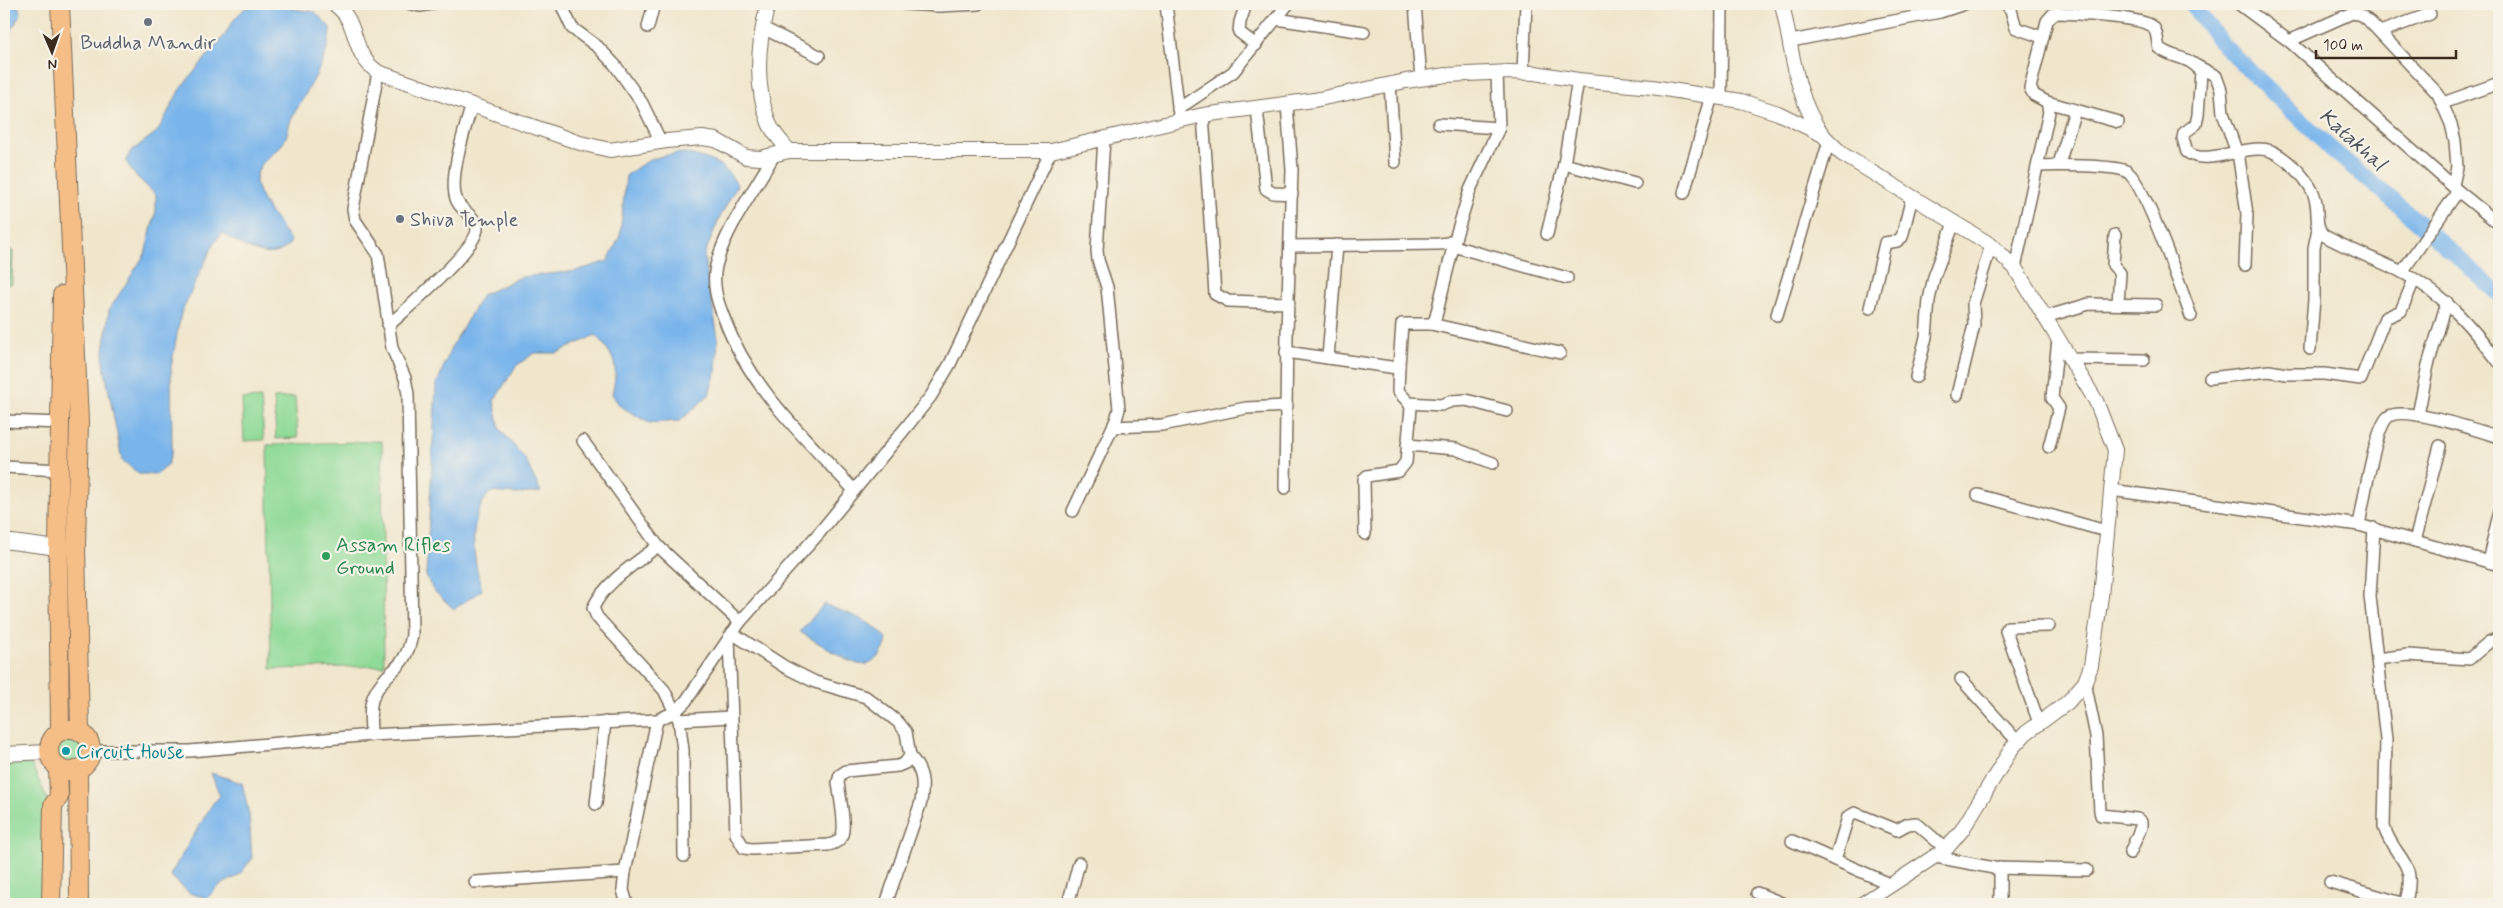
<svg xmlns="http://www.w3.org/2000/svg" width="2503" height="908" font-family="Mynerve,sans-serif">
<rect width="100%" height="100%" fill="#f7f3e8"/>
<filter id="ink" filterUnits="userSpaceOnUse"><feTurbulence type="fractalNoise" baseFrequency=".02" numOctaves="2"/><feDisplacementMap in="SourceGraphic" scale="10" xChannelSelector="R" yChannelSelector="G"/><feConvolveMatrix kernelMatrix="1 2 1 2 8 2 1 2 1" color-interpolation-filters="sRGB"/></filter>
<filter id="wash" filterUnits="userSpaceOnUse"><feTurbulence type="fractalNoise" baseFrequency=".0096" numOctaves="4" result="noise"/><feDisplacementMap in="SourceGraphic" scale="20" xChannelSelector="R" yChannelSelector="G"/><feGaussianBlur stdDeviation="1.12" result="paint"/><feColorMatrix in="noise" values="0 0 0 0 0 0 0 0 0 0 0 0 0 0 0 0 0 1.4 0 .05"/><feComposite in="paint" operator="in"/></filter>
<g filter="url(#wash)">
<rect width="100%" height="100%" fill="#f0e6cc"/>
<g fill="#8eda96" stroke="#64825a">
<polygon points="295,397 298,438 276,439 274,398"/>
<polygon points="261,398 264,440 244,441 242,399"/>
<polygon points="382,441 384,666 271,669 267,445"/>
<circle cx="67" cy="751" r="18"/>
<polygon points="4,758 29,759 50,805 46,904 4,904"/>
</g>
<polygon fill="#72ba7f" stroke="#56724e" points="4,248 13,251 12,284 4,285"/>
<g fill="#79b5eb" stroke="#5a7084">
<path d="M262,4L315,12L330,27C330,60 307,89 292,118C288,125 288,136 283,143C274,155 257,162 256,179C255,197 282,226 291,242C272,267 242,245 222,233L214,243L181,313L171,367L172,450L168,464L157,474H139L122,460L103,361L109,310L145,254L156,211V195L134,174L126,161L130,152L158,131L180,89L224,36L235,18L245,8Z"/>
<polygon points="4,5 18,6 21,13 4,44"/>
<path d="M685,153C710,160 724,161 737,185L718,221L704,256L718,338L716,371L709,395L680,421L649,423L620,406L612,394C619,365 615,357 596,335L557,353H534L516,366L494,401L500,429L525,459L541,492L516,494L490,492C466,521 473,556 482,590L454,609L433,590L426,576L436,386L451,348L482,295L521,277L576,271L608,261L620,236L626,176C647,159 658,155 685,153Z"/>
<path d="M824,604C845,613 873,620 887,639C885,652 874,668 858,664C842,659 815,640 800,632Z"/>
<polygon points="211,773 242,783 249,814 252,859 238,876 219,886 207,898 189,893 170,875 213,803 220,796"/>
</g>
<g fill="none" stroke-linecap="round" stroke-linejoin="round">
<polyline stroke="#79b5eb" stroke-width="16" points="2191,4 2224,46 2331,149 2401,207 2499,294"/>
</g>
</g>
<g filter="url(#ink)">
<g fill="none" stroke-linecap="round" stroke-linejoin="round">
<g stroke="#7a6c5b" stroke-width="14">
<g id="minor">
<polyline points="411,4 420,6 431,4"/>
<polyline points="561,4 572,28 598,47 615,65 642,103 661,142"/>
<polyline points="905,4 939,6 978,4"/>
<polyline points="1166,4 1179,114"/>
<polyline points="1246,4 1240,22 1239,32 1256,45"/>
<polyline points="1415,4 1421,79"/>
<polyline points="2006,4 2011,10 2016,28 2042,37"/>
<polyline points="2239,4 2289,41 2458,191"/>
<polyline points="1276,19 1364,32"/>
<polyline points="648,27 654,4"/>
<polyline points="763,28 819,56"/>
<polyline points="2380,32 2430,14"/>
<polyline points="1791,41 1940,12 1964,4"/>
<polyline points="2289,41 2352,13 2361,15 2371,23 2438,94 2451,124 2455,141 2457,167 2453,185"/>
<polyline points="2197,66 2216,76 2221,90 2223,113 2239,159 2247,214 2245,265"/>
<polyline points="1523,72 1526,4"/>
<polyline points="1390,84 1395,162"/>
<polyline points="1721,97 1722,4"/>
<polyline points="2047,102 2118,122"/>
<polyline points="2443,103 2499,83"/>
<polyline points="1178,109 1233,72 1288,4"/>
<polyline points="1257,109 1266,189 1273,193 1292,194"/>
<polyline points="1203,115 1215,294 1228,301 1289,303"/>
<polyline points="1439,124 1499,128"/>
<path d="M774,155C755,189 725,229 716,266C712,284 717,301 724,318C749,387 804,437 853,489"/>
<polyline points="1564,164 1635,183"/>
<polyline points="2059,164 2075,110"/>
<path d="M2038,166C2054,165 2113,165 2126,171C2144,180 2182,292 2191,316"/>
<polyline points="1684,193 1712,96"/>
<polyline points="1547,234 1564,164 1578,80"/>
<polyline points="2115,235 2113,265 2120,273 2118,303"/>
<polyline points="1290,246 1439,244 1448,243 1455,239 1470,190 1499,128 1497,73"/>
<polyline points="1453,246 1567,278"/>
<path d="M2015,268L2049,112L2047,102L2034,95L2030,88L2047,21L2053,14L2059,13C2078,14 2139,17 2152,26C2158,31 2157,42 2159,48C2173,59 2191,56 2201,72L2198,115L2196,124L2184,133L2183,138L2187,152C2208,168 2247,142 2271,151C2280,155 2292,165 2299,172C2305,179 2313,189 2315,198C2319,211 2314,224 2323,235C2348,249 2375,259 2400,271C2443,293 2470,325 2499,362"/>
<polyline points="2402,272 2458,191 2499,224"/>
<polyline points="1870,308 1885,243 1897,241 1902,237 1912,197"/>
<polyline points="1777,315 1829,141"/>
<polyline points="2045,317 2089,304 2156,305"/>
<polyline points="1431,324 1560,353"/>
<path d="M388,326C404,311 479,247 477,228C476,216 461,211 457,201C447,179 466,127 472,104"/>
<polyline points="2310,349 2314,299 2314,248 2318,229"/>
<polyline points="1286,352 1397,368 1399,366 1402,324 1431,324 1435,320 1455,239"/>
<polyline points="1328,358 1337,245"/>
<polyline points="2070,359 2144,360"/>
<polyline points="1916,377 1926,337 1929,300 1934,277 1954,223"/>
<polyline points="2210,378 2269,371 2287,374 2324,374 2361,379 2385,318 2401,311 2414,280"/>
<polyline points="1957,395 1974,325 1973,304 1991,245"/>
<polyline points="1409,403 1441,405 1452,401 1466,400 1507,411"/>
<polyline points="2418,415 2428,365 2447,302"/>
<polyline points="4,421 62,423"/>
<polyline points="1113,427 1162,425 1246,408 1287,406"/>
<polyline points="583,441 658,546 740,622"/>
<polyline points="1407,445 1456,449 1493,463"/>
<polyline points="2049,447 2059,408 2052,398 2058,339"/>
<polyline points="4,467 60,470"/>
<polyline points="1285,488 1287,333 1292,170 1287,104"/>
<polyline points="2111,490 2359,525 2499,565"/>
<polyline points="1978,495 2106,531"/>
<polyline points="1073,511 1116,420 1119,409 1107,287 1098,260 1097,250 1104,139"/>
<path d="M2359,525C2363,504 2375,428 2388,417C2402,405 2480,431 2499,437"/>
<path d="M2374,528L2370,596L2386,740L2384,827C2395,861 2419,860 2405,904"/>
<polyline points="1365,534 1364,479 1367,476 1399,471 1406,462 1411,408 1409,403 1398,391 1399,366"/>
<polyline points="2415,541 2440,446"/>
<path d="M658,546C636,563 605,582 593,608L597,617L664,690L679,720L683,750L684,856"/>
<polyline points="2488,562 2499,514"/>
<path d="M729,637L736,834L744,848L753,849L828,845C833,844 839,842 841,837C847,828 839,793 838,782L840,775L846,771L898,766L905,763L910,756L906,732L898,722L866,697L815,682L785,667L732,633"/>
<polyline points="2377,659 2408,655 2469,659 2489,642 2499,638"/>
<polyline points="1961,679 2018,742"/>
<polyline points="2085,682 2096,736 2100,811 2101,815 2137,819 2141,822 2141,827 2130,853"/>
<polyline points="679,720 731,717"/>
<polyline points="2039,723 2006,631 2008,627 2049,626"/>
<path d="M371,735C371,721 368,705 375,693C388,667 405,672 412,635L408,394L405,378L392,348L378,254L355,220L353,209L378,72"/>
<polyline points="91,751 190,751 371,735 657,720 675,712 686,701 740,622 820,532 908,425 931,396 950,364 1051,151"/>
<polyline points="596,804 605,722"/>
<polyline points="1792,841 1892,885"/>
<polyline points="1936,857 1994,868 2087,870"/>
<polyline points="1835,860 1848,817 1855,813 1897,830 1908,824 1916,823 1946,849"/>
<polyline points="2000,868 2000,904"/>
<polyline points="475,882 625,872"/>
<polyline points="2330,882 2405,904"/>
<polyline points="1757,893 1784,904"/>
<polyline points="627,904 623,890 625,872 657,720"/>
<path d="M886,904L921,802C924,782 923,771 910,756"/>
<polyline points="1068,904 1079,863"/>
</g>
</g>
<g stroke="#7a6c5b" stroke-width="16">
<g id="tertiary">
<path d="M334,4C361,22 349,53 378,72L580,143L610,150L666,141L702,138L716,140L746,157L760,158L789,151H1051L1203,115L1314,100L1406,81L1446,75L1510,72L1535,73L1578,80L1652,87L1741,101L1778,113L1823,135"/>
<path d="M768,4C758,42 754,85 769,123C773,133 782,142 789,151"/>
<path d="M1782,4C1792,46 1795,100 1823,135C1829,142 1836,148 1842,154L1991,245L2015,268L2096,401L2115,450L2101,596L2091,666L2085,682L2068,702L2026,733L2012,748L1962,830L1946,849L1862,904"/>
<polyline points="4,541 58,548"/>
<polyline points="4,754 49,752"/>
</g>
</g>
<g stroke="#7a6c5b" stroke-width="20">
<g id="primary">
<polyline points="60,4 79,422 76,546 80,732"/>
<circle cx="70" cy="750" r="21"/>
<polyline points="60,732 58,548 62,295"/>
<polyline points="78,769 79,904"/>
<polyline points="51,904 53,805 59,797 58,767"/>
</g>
</g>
<use href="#minor" stroke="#fff" stroke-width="11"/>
<use href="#tertiary" stroke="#fff" stroke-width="14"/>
<use href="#primary" stroke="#f6be87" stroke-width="18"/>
</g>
</g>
<g fill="#6b7280" stroke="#f7f3e8" stroke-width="2">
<circle cx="148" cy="22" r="5"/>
<circle cx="400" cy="219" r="5"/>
</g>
<circle fill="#2e9e5b" stroke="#f7f3e8" stroke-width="2" cx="326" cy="556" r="5"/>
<circle fill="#0f9aa8" stroke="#f7f3e8" stroke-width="2" cx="66" cy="751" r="5"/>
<g text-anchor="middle" stroke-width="4.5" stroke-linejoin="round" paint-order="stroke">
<g font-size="20" fill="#5b616d" stroke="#f7f3e8">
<text x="148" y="49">Buddha Mandir</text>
<text x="410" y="226" text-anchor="start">Shiva Temple</text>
</g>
<g font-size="20" fill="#27864d" stroke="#f7f3e8" text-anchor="start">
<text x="336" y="551">Assam Rifles<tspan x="336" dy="23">Ground</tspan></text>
</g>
<g font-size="20" fill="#0d838f" stroke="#f7f3e8" text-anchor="start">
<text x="76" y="758">Circuit House</text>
</g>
<g font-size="21" font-style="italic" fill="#4e545c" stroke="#f7f3e8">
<text transform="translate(2353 139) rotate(42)" y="7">Katakhal</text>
</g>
</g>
<rect width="2503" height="908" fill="none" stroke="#f7f3e8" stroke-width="20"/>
<g transform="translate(52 52) rotate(178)" stroke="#f7f3e8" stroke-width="4" paint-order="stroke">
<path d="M0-4L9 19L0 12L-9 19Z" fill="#3b2a1e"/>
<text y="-8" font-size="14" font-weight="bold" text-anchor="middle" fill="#3b2a1e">N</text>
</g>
<path d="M2316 50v8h140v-8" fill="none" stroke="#3b2a1e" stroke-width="2.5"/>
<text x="2323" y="50" font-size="15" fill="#3b2a1e" stroke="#f7f3e8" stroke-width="4" paint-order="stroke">100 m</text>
</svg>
